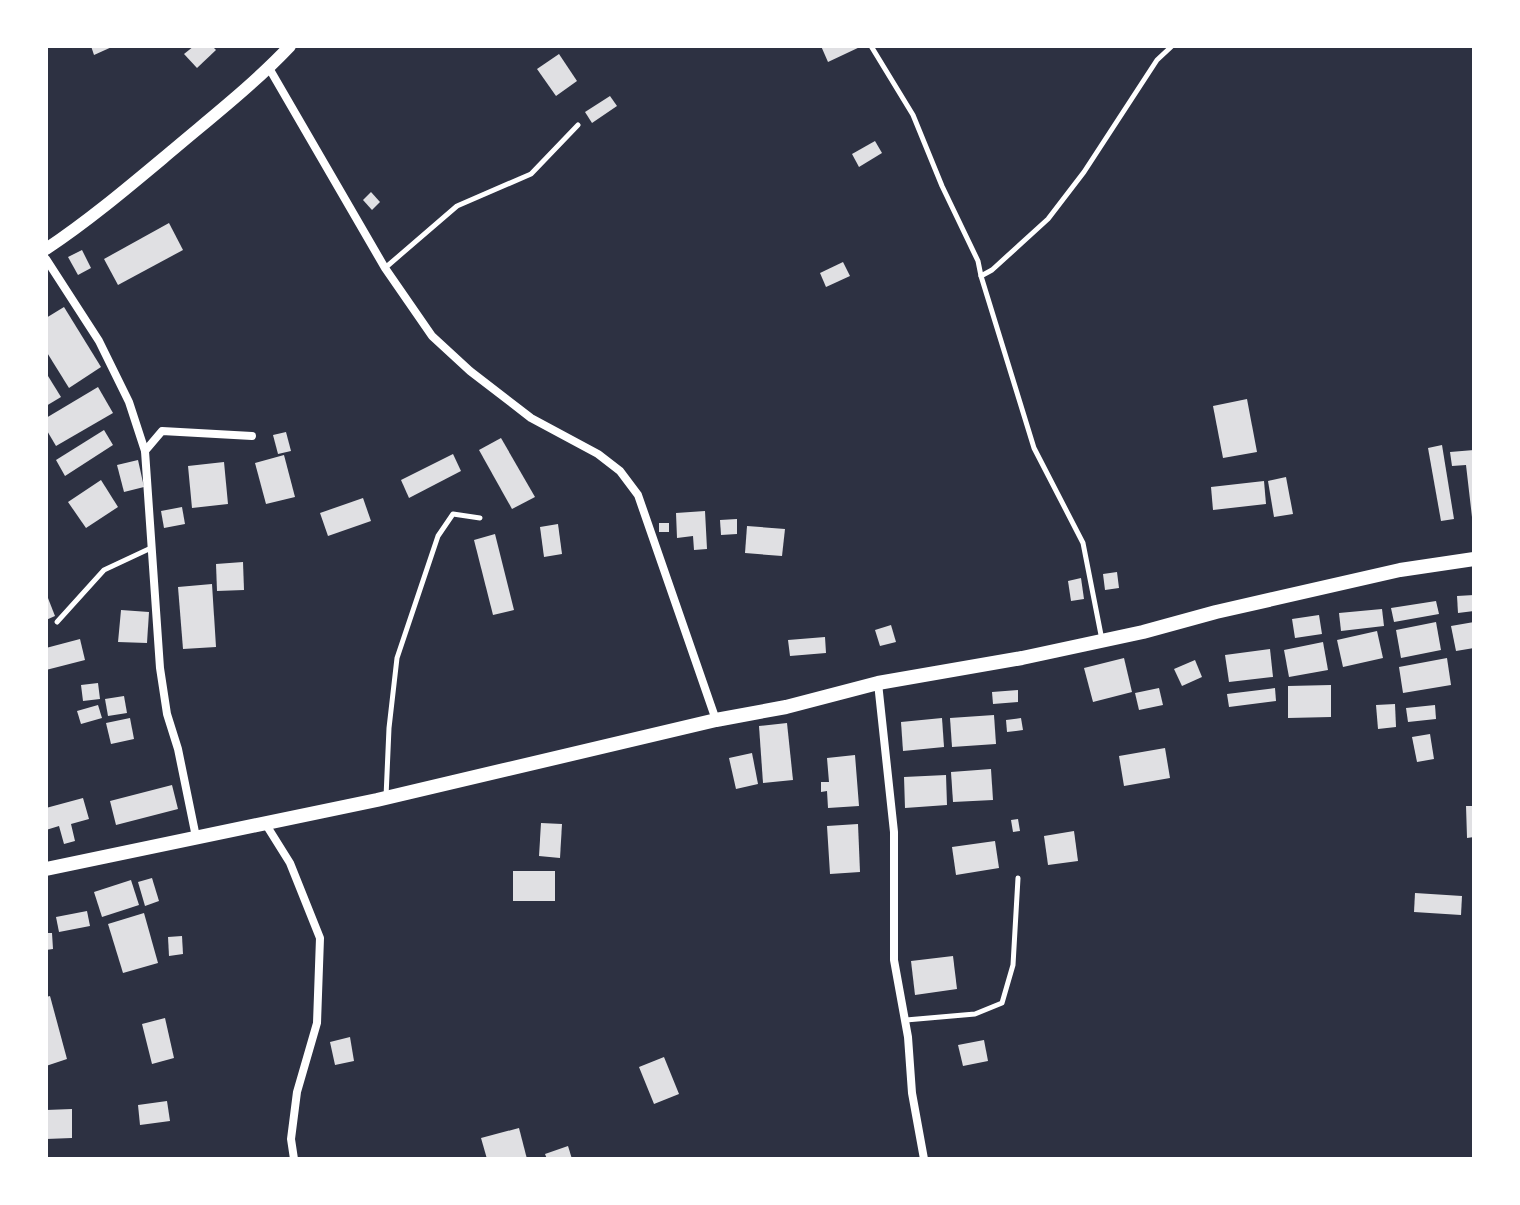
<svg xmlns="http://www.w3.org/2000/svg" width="1520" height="1205" font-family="'Source Sans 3',sans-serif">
<rect width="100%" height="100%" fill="#2d3142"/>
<g fill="#e0e0e3">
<polygon points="91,46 114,46 94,55"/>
<polygon points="194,46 212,46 216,50 197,68 184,54"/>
<polygon points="821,46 862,46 828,62"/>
<polygon points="559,54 577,81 556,96 537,69"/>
<polygon points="610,96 617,106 592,123 585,112"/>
<polygon points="875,141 882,153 859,167 852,154"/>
<polygon points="371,192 380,202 372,210 363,200"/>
<polygon points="169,223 183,250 118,285 104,259"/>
<polygon points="82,250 91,268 78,275 68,257"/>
<polygon points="843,262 850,276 826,287 820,273"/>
<polygon points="64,307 101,367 69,388 46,351 46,318"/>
<polygon points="48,376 61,397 46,406 46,377"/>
<polygon points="98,387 113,413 56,446 46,429 46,418"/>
<polygon points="1247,399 1257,452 1223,458 1213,406"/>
<polygon points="104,430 113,445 65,476 56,460"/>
<polygon points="286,432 291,451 278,454 273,435"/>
<polygon points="501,438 535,497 512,509 479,450"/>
<polygon points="1442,445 1454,519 1441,521 1428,448"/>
<polygon points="1474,450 1474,517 1472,517 1466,465 1452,466 1450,452"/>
<polygon points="453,454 461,471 409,498 401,480"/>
<polygon points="284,455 295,497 266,504 255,463"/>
<polygon points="138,460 144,487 124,492 117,465"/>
<polygon points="224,462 228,504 192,508 188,466"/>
<polygon points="1286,477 1293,514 1274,517 1268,481"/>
<polygon points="101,480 118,507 86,528 68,502"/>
<polygon points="1264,481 1266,504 1213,510 1211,487"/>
<polygon points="363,498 371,521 328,536 320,513"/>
<polygon points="182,507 185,524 164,528 161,511"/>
<polygon points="705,511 707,549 694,550 693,536 677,538 676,513"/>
<polygon points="737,519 737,534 721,535 720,520"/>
<rect x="659" y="523" width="10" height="9"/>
<polygon points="558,524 562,554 544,557 540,527"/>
<polygon points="747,526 785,529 782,556 745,553"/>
<polygon points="495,534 514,610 493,615 474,540"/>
<polygon points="243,562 244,590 217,591 216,564"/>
<polygon points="1117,572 1119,588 1105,590 1103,574"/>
<polygon points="1081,578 1084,599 1071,601 1068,581"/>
<polygon points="212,584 216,647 183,649 178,587"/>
<polygon points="46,593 55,616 46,620"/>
<polygon points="1474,595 1474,611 1458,613 1457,596"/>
<polygon points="1436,601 1439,614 1394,622 1391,608"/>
<polygon points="1382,609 1384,626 1341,631 1339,613"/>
<polygon points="121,610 149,612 147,643 118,642"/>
<polygon points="1319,615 1322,634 1295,638 1292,619"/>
<polygon points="1436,622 1441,650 1401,658 1396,630"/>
<polygon points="1474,622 1474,648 1456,651 1451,626"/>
<polygon points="891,625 896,642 880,646 875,630"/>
<polygon points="1377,631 1383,658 1343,667 1337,640"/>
<polygon points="825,637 826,653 790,656 788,640"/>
<polygon points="80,639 85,660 46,670 46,648"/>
<polygon points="1323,642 1328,670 1289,677 1284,650"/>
<polygon points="1270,649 1273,677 1229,682 1225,655"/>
<polygon points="1124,658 1132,692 1093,702 1084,668"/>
<polygon points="1447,658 1451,685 1403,693 1399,667"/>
<polygon points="1195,660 1202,677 1182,686 1174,669"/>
<polygon points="98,683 100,699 83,701 81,685"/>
<polygon points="1331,685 1331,717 1288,718 1288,686"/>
<polygon points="1159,688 1163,705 1139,710 1135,693"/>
<polygon points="1275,688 1276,701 1229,707 1227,694"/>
<polygon points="1018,690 1018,702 993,704 992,692"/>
<polygon points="124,696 127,713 108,716 105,699"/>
<polygon points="1395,704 1396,727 1378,729 1376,705"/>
<polygon points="98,705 102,718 81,724 77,711"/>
<polygon points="1435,705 1436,719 1408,722 1406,708"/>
<polygon points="994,715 996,744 952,747 950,718"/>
<polygon points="130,718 134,739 111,744 106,723"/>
<polygon points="942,718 944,747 903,751 901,722"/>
<polygon points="1021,718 1023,730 1007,732 1006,720"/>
<polygon points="787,723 793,780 763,783 759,726"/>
<polygon points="1430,734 1434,759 1417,762 1412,737"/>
<polygon points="1165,748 1170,778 1124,786 1119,756"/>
<polygon points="752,753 758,784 736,789 729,758"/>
<polygon points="855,755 859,806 828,808 827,791 821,792 821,782 829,782 827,758"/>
<polygon points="991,769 993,800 953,802 951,772"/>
<polygon points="946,775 947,805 905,808 904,777"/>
<polygon points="172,785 178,809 116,825 110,801"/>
<polygon points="83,798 89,819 71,824 75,841 64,844 59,826 46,830 46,808"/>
<polygon points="1466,806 1474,806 1474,837 1467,838"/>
<polygon points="1018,819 1020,831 1013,832 1011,820"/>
<polygon points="541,823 562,824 560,858 539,856"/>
<polygon points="858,824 860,872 830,874 827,826"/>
<polygon points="1074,831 1078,861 1048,865 1044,836"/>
<polygon points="995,841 999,868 956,875 952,847"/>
<rect x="513" y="871" width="42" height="30"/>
<polygon points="152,878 159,901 145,906 138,882"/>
<polygon points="131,880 139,905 102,917 94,892"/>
<polygon points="1415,893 1462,896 1461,915 1414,912"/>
<polygon points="87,911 90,926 59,932 56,917"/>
<polygon points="144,913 158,963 123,973 108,924"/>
<polygon points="46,933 52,933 53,949 46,950"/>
<polygon points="182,936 183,954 169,956 168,937"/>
<polygon points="953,956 957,989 915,995 911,961"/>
<polygon points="50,996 67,1059 46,1066 46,997"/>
<polygon points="165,1018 174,1058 152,1064 142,1024"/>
<polygon points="350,1037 354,1061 335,1065 330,1042"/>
<polygon points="984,1040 988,1061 963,1066 958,1045"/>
<polygon points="664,1057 679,1094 654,1104 639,1067"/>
<polygon points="167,1101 170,1121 140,1125 138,1105"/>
<polygon points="72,1109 72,1138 46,1139 46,1110"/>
<polygon points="519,1128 527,1159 487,1159 481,1138"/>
<polygon points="568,1146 572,1159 547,1159 545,1154"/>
</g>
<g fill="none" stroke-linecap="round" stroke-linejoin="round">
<g stroke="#fff" stroke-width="5">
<polyline points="871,46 913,115 942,186 978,261 981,276"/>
<polyline points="385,268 457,206 531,174 578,125"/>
<polyline points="57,622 104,570 151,548"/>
<polyline points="1102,640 1083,543 1034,448 981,276 992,270 1048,219 1084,172 1157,60 1172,46"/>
<polyline points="386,797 389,728 397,658 438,536 453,514 480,518"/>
<polyline points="906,1020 975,1014 1002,1003 1013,965 1018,878"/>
</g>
<g stroke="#fff" stroke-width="8">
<polyline points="269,68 385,268 432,336 470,371 531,418 598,454 620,471 638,495 716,720"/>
<polyline points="46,259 99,341 129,402 145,451"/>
<polyline points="878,683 894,832 894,960 908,1037 912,1093 924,1159"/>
<polyline points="265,823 290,863 320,938 317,1023 297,1092 291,1139 294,1159"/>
<polyline points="196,837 178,749 167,714 160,668 145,451 162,431 252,436"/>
</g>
<path stroke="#fff" stroke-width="12" d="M46,249C91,219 132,184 174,149C213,116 254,84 290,46"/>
<polyline stroke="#fff" stroke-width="14" points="46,869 377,800 716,720 786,707 878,683 1022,658 1143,632 1216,612 1400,570 1474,559"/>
</g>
<rect width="1520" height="1205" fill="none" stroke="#ffffff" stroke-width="96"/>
</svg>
